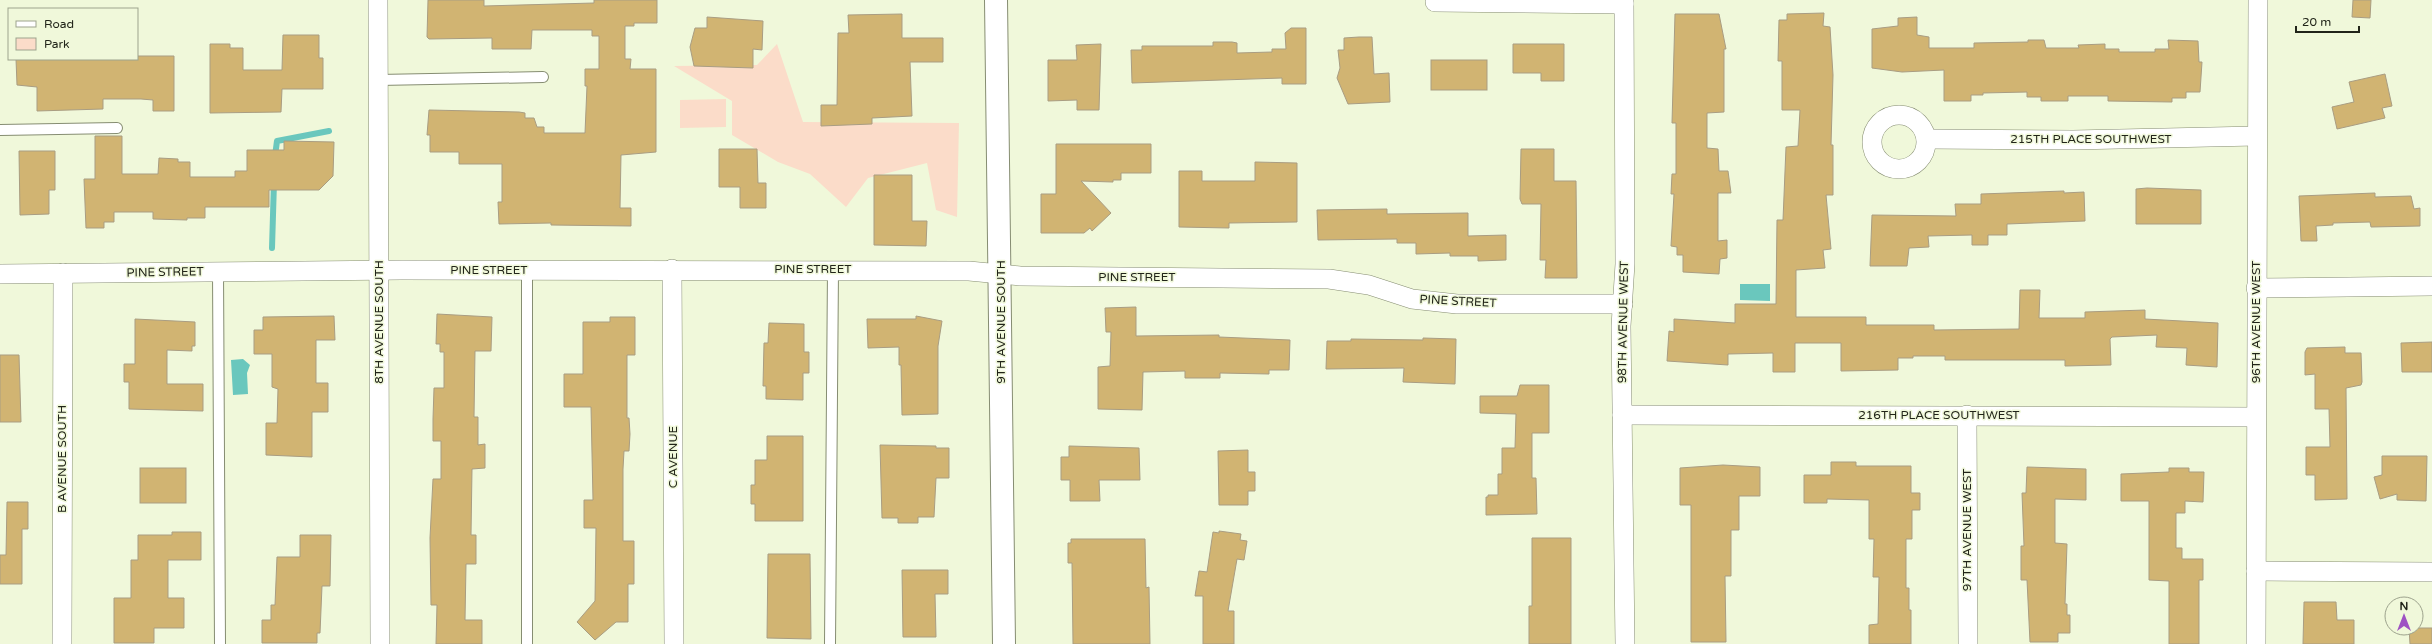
<svg xmlns="http://www.w3.org/2000/svg" width="2432" height="644" font-family="'Varela Round',sans-serif">
<rect width="100%" height="100%" fill="#f0f8da"/>
<g fill="#fbdcc9">
<polygon points="777,44 803,122 959,123 957,217 936,210 927,163 868,178 846,207 810,174 778,162 732,135 732,101 674,66 757,65"/>
<polygon points="726,99 726,127 680,128 680,100"/>
</g>
<g fill="#6ac7bd">
<polygon points="1740,284 1770,284 1770,301 1740,300"/>
<polygon points="243,359 250,365 247,373 248,394 233,395 231,360"/>
</g>
<g fill="none" stroke-linecap="round" stroke-linejoin="round">
<g stroke="#6ac7bd" stroke-width="6">
<polyline points="275,156 277,141 329,131"/>
<polyline points="272,248 274,182"/>
</g>
</g>
<g fill="#d1b472" stroke="#a99d82">
<polygon points="428,0 484,0 484,6 594,3 594,0 657,0 657,23 634,23 634,26 625,26 625,59 631,59 630,69 656,69 656,152 621,155 620,208 631,208 631,226 551,225 551,223 499,224 498,202 502,202 502,164 459,164 459,152 430,152 430,135 427,135 429,110 519,112 525,113 525,118 534,118 537,127 544,127 544,133 585,133 587,86 585,86 585,69 599,69 599,36 592,36 592,30 532,30 531,49 492,49 492,38 429,39 427,37"/>
<polygon points="2353,0 2371,0 2370,18 2352,17"/>
<polygon points="1824,13 1823,26 1830,27 1833,75 1831,145 1833,145 1833,195 1826,195 1831,249 1823,250 1825,268 1796,270 1796,317 1866,317 1866,325 1934,325 1934,330 2019,329 2020,290 2040,290 2039,318 2085,318 2085,312 2145,310 2145,319 2218,323 2217,367 2186,365 2187,348 2156,347 2157,335 2112,337 2110,339 2111,365 2065,366 2065,360 1945,360 1945,356 1913,356 1913,358 1898,358 1898,370 1841,371 1841,343 1795,343 1795,372 1773,372 1773,353 1728,354 1728,365 1667,361 1669,331 1674,332 1674,319 1735,323 1735,304 1776,304 1777,220 1783,220 1786,147 1798,146 1800,110 1782,110 1782,61 1778,61 1779,20 1787,20 1787,14"/>
<polygon points="902,14 902,38 943,38 943,62 910,62 912,116 872,118 872,124 821,126 821,105 837,105 838,33 849,33 848,15"/>
<polygon points="1675,14 1719,14 1726,49 1724,49 1724,112 1707,113 1707,148 1718,149 1719,171 1728,171 1731,193 1718,193 1718,241 1727,240 1727,258 1720,259 1719,274 1683,272 1683,255 1677,255 1677,247 1671,246 1674,194 1671,194 1672,174 1676,174 1676,123 1672,123"/>
<polygon points="707,17 763,21 762,50 753,49 753,68 694,66 690,47 695,28 707,28"/>
<polygon points="1917,17 1917,35 1929,37 1929,48 1974,48 1974,43 2028,42 2028,40 2044,40 2046,48 2079,48 2078,45 2105,44 2105,49 2119,49 2119,52 2155,52 2155,49 2169,49 2168,40 2198,41 2199,62 2202,62 2200,92 2186,92 2186,98 2172,98 2172,102 2108,101 2108,96 2068,96 2068,101 2041,101 2041,97 2027,97 2027,92 1983,93 1983,95 1971,95 1971,101 1944,101 1944,70 1902,72 1872,68 1872,29 1898,26 1898,18"/>
<polygon points="1291,28 1306,28 1306,84 1282,84 1282,78 1132,83 1131,50 1142,50 1142,46 1213,46 1213,42 1232,42 1237,43 1237,53 1272,52 1272,49 1286,49 1285,33"/>
<polygon points="283,35 319,35 319,58 323,58 323,89 282,89 281,112 210,113 210,44 230,44 230,48 243,48 243,70 282,70"/>
<polygon points="1359,37 1372,37 1374,74 1389,73 1390,102 1348,104 1337,78 1340,68 1338,50 1344,50 1344,38"/>
<polygon points="1101,44 1099,110 1077,110 1077,100 1048,101 1048,60 1077,60 1076,45"/>
<polygon points="1513,44 1564,44 1564,81 1541,81 1541,73 1513,73"/>
<polygon points="137,56 174,56 174,111 153,111 153,100 141,99 103,99 103,109 37,111 37,87 17,85 16,59 137,59"/>
<rect x="1431" y="60" width="56" height="30"/>
<polygon points="2385,74 2392,106 2382,108 2385,118 2337,129 2332,107 2354,102 2349,82"/>
<polygon points="95,136 122,136 122,174 158,174 159,158 178,159 178,162 190,162 190,177 235,177 235,171 247,171 247,150 284,150 284,141 334,142 333,176 319,190 269,190 269,207 205,207 205,218 187,218 187,220 153,219 153,212 114,212 114,222 104,222 104,228 86,228 84,179 95,179"/>
<polygon points="1056,144 1151,144 1151,173 1121,173 1121,180 1113,180 1113,182 1081,181 1111,213 1092,231 1090,228 1084,233 1041,233 1041,194 1056,194"/>
<polygon points="719,149 757,149 758,183 766,183 766,208 740,208 740,187 719,187"/>
<polygon points="1521,149 1554,149 1554,181 1576,181 1577,278 1545,278 1546,260 1540,260 1541,204 1522,204 1520,199"/>
<polygon points="19,151 55,151 55,190 49,190 49,214 20,215"/>
<polygon points="1255,162 1297,163 1297,222 1229,223 1229,228 1179,227 1179,171 1202,171 1202,181 1255,181"/>
<polygon points="874,175 912,175 912,221 927,221 926,246 874,245"/>
<polygon points="2147,188 2201,190 2201,224 2136,224 2136,189"/>
<polygon points="2064,191 2064,193 2084,192 2085,221 2007,224 2007,235 1988,235 1988,245 1972,245 1972,235 1928,236 1929,247 1909,248 1907,266 1870,266 1872,215 1956,216 1955,204 1981,204 1981,194"/>
<polygon points="2375,193 2375,197 2411,196 2414,209 2420,208 2420,226 2371,227 2370,222 2333,223 2333,225 2316,226 2317,241 2301,241 2299,196"/>
<polygon points="1387,209 1387,214 1468,213 1468,236 1506,235 1506,260 1478,261 1478,256 1450,256 1450,253 1416,254 1416,243 1397,243 1397,239 1318,240 1317,210"/>
<polygon points="1136,307 1136,336 1219,335 1219,337 1290,340 1289,370 1269,370 1269,374 1220,373 1220,378 1185,378 1185,371 1143,372 1142,410 1098,409 1098,367 1110,366 1111,332 1106,332 1105,308"/>
<polygon points="437,314 492,317 491,351 475,351 474,417 478,417 478,445 485,444 485,468 472,469 471,535 476,535 476,564 466,564 465,620 482,620 482,644 436,644 437,605 431,605 430,538 433,479 441,479 441,441 433,441 433,419 434,388 444,388 444,352 440,352 440,344 436,344"/>
<polygon points="334,316 335,340 316,340 316,383 328,383 328,412 312,412 312,457 266,455 266,423 277,423 278,389 272,387 272,354 254,354 254,330 263,330 263,317"/>
<polygon points="916,316 942,321 938,346 938,414 902,415 901,365 899,365 899,347 868,348 867,319 916,319"/>
<polygon points="610,317 635,317 635,355 627,355 627,418 629,418 630,434 629,451 624,451 623,469 623,541 634,541 634,584 628,584 628,622 616,622 595,640 577,622 595,601 596,528 584,528 584,500 593,500 591,407 564,407 564,374 583,374 583,322 610,322"/>
<polygon points="135,319 195,322 195,346 192,346 192,351 167,350 167,384 203,384 203,411 129,409 129,382 124,382 124,364 135,364"/>
<polygon points="769,323 804,324 804,352 809,352 809,373 803,373 803,400 766,399 766,386 763,386 764,343 768,343"/>
<polygon points="1423,338 1456,339 1455,384 1403,382 1404,368 1326,369 1327,341 1351,341 1351,339 1423,340"/>
<polygon points="2432,342 2432,372 2402,372 2401,343"/>
<polygon points="2345,347 2345,353 2361,353 2362,382 2361,385 2346,388 2347,499 2315,500 2315,475 2306,475 2306,447 2330,447 2329,409 2315,409 2315,374 2305,375 2305,352 2307,348"/>
<polygon points="0,355 19,355 21,422 0,422"/>
<polygon points="1520,385 1549,385 1549,433 1532,433 1532,478 1536,478 1537,514 1486,515 1486,497 1488,497 1488,495 1498,495 1498,474 1502,474 1502,448 1515,448 1516,414 1480,413 1480,396 1517,396"/>
<polygon points="767,436 803,436 803,521 755,521 755,504 751,504 751,485 755,485 755,460 767,460"/>
<polygon points="880,445 936,446 936,448 949,448 949,478 936,478 934,517 918,517 918,523 898,523 898,518 882,518"/>
<polygon points="1069,446 1139,448 1140,480 1099,480 1100,501 1070,501 1070,480 1061,480 1061,457 1069,457"/>
<polygon points="1248,450 1248,472 1255,472 1255,491 1248,491 1248,505 1219,505 1218,451"/>
<polygon points="2382,456 2427,456 2426,501 2397,500 2397,494 2380,499 2374,477 2382,475"/>
<polygon points="1831,462 1856,462 1856,466 1911,466 1911,493 1920,493 1920,510 1912,510 1912,539 1906,539 1906,588 1909,588 1909,610 1911,610 1911,644 1869,644 1869,625 1878,624 1879,577 1873,577 1874,539 1869,539 1869,500 1827,499 1827,503 1804,503 1804,475 1831,475"/>
<polygon points="1723,465 1760,467 1760,496 1739,496 1739,530 1731,530 1731,576 1725,576 1726,642 1691,642 1691,505 1680,505 1680,468"/>
<polygon points="2027,467 2086,469 2086,500 2055,499 2055,543 2067,544 2065,604 2067,604 2067,615 2070,615 2070,633 2058,633 2058,642 2030,642 2027,580 2021,580 2021,546 2024,546 2022,493 2026,493"/>
<rect x="140" y="468" width="46" height="35"/>
<polygon points="2169,468 2189,468 2189,472 2204,472 2203,502 2185,501 2185,513 2176,513 2176,548 2182,548 2182,559 2203,559 2203,580 2199,580 2199,644 2169,644 2169,581 2149,580 2149,501 2121,501 2121,474 2169,472"/>
<polygon points="7,502 28,502 28,529 22,529 22,584 0,584 0,555 6,555"/>
<polygon points="1219,531 1241,534 1240,540 1247,541 1244,560 1237,559 1228,611 1234,611 1234,644 1203,644 1203,596 1195,596 1199,571 1207,572 1213,532 1219,533"/>
<polygon points="172,532 201,532 201,560 168,560 168,598 184,598 184,628 154,628 154,643 114,643 114,598 131,598 131,560 138,560 138,535 172,535"/>
<polygon points="300,535 331,535 330,586 322,586 320,633 317,633 317,643 262,643 262,620 271,620 271,605 275,605 277,557 300,557"/>
<polygon points="1532,538 1571,538 1571,644 1529,644 1529,606 1532,606"/>
<polygon points="1071,539 1145,539 1146,588 1149,587 1150,644 1073,644 1072,563 1068,563 1068,543 1071,543"/>
<polygon points="768,554 810,554 811,639 767,638"/>
<polygon points="902,570 948,570 948,594 935,594 936,637 903,637"/>
<polygon points="2304,602 2336,602 2337,620 2354,620 2354,644 2303,644"/>
<polygon points="2409,628 2432,628 2432,644 2410,644"/>
</g>
<g fill="none" stroke-linecap="round" stroke-linejoin="round">
<g stroke="#868d72" stroke-width="12">
<g id="service">
<polyline points="378,80 543,77"/>
<polyline points="0,130 117,128"/>
<polyline points="527,269 527,644"/>
<polyline points="218,271 220,644"/>
<polyline points="830,644 833,269"/>
</g>
</g>
<g stroke="#868d72" stroke-width="20">
<g id="minor">
<polyline points="378,0 380,644"/>
<polyline points="1624,0 1625,264 1621,326 1625,644"/>
<polyline points="1435,2 1624,4"/>
<circle cx="1899" cy="142" r="27"/>
<polyline points="1926,139 2073,140 2256,136"/>
<polyline points="672,269 674,644"/>
<polyline points="0,274 402,270 969,271 1020,276 1329,279 1369,285 1412,299 1457,304 1623,304"/>
<polyline points="2256,288 2432,286"/>
<polyline points="1622,415 2256,417"/>
<polyline points="1967,415 1968,644"/>
<polyline points="2256,571 2432,572"/>
<polyline points="62,644 63,273"/>
<polyline points="2256,644 2258,0"/>
</g>
</g>
<g stroke="#868d72" stroke-width="24">
<polyline id="secondary" points="996,0 1004,644"/>
</g>
<use href="#service" stroke="#fff" stroke-width="10"/>
<use href="#minor" stroke="#fff" stroke-width="19"/>
<use href="#secondary" stroke="#fff" stroke-width="22"/>
</g>
<g text-anchor="middle" stroke-width="3" stroke-linejoin="round" paint-order="stroke">
<g font-size="12" fill="#212419" stroke="#f0f8da">
<text x="2091" y="143">215TH PLACE SOUTHWEST</text>
<text x="813" y="273">PINE STREET</text>
<text x="489" y="274">PINE STREET</text>
<text transform="translate(165 272) rotate(-1)" y="4">PINE STREET</text>
<text x="1137" y="281">PINE STREET</text>
<text transform="translate(1458 301) rotate(3)" y="4">PINE STREET</text>
<text transform="translate(379 322) rotate(-90)" y="4">8TH AVENUE SOUTH</text>
<text transform="translate(1001 322) rotate(-90)" y="4">9TH AVENUE SOUTH</text>
<text transform="translate(1623 322) rotate(-89)" y="4">98TH AVENUE WEST</text>
<text transform="translate(2256 322) rotate(-90)" y="4">96TH AVENUE WEST</text>
<text x="1939" y="419">216TH PLACE SOUTHWEST</text>
<text transform="translate(673 457) rotate(-90)" y="4">C AVENUE</text>
<text transform="translate(62 459) rotate(-90)" y="4">B AVENUE SOUTH</text>
<text transform="translate(1967 530) rotate(-90)" y="4">97TH AVENUE WEST</text>
</g>
</g>
<rect x="8" y="8" width="130" height="52" fill="#f0f8da" stroke="#9da38d"/>
<rect x="16" y="21" width="20" height="6" fill="#ffffff" stroke="#9da38d"/>
<text x="44" y="28" font-size="12" fill="#212419">Road</text>
<rect x="16" y="38" width="20" height="12" fill="#fbdcc9" stroke="#9da38d"/>
<text x="44" y="48" font-size="12" fill="#212419">Park</text>
<g transform="translate(2404 616)"><circle r="19" fill="#f0f8da" stroke="#9da38d"/>
<path d="M0-3L7 15L0 10L-7 15Z" fill="#9e52c3"/>
<text y="-6" font-size="11" font-weight="bold" text-anchor="middle" fill="#212419">N</text>
</g>
<path d="M2296 26v6h63v-6" fill="none" stroke="#212419" stroke-width="2"/>
<text x="2302" y="26" font-size="12" fill="#212419" stroke="#f0f8da" stroke-width="3" paint-order="stroke">20 m</text>
</svg>
